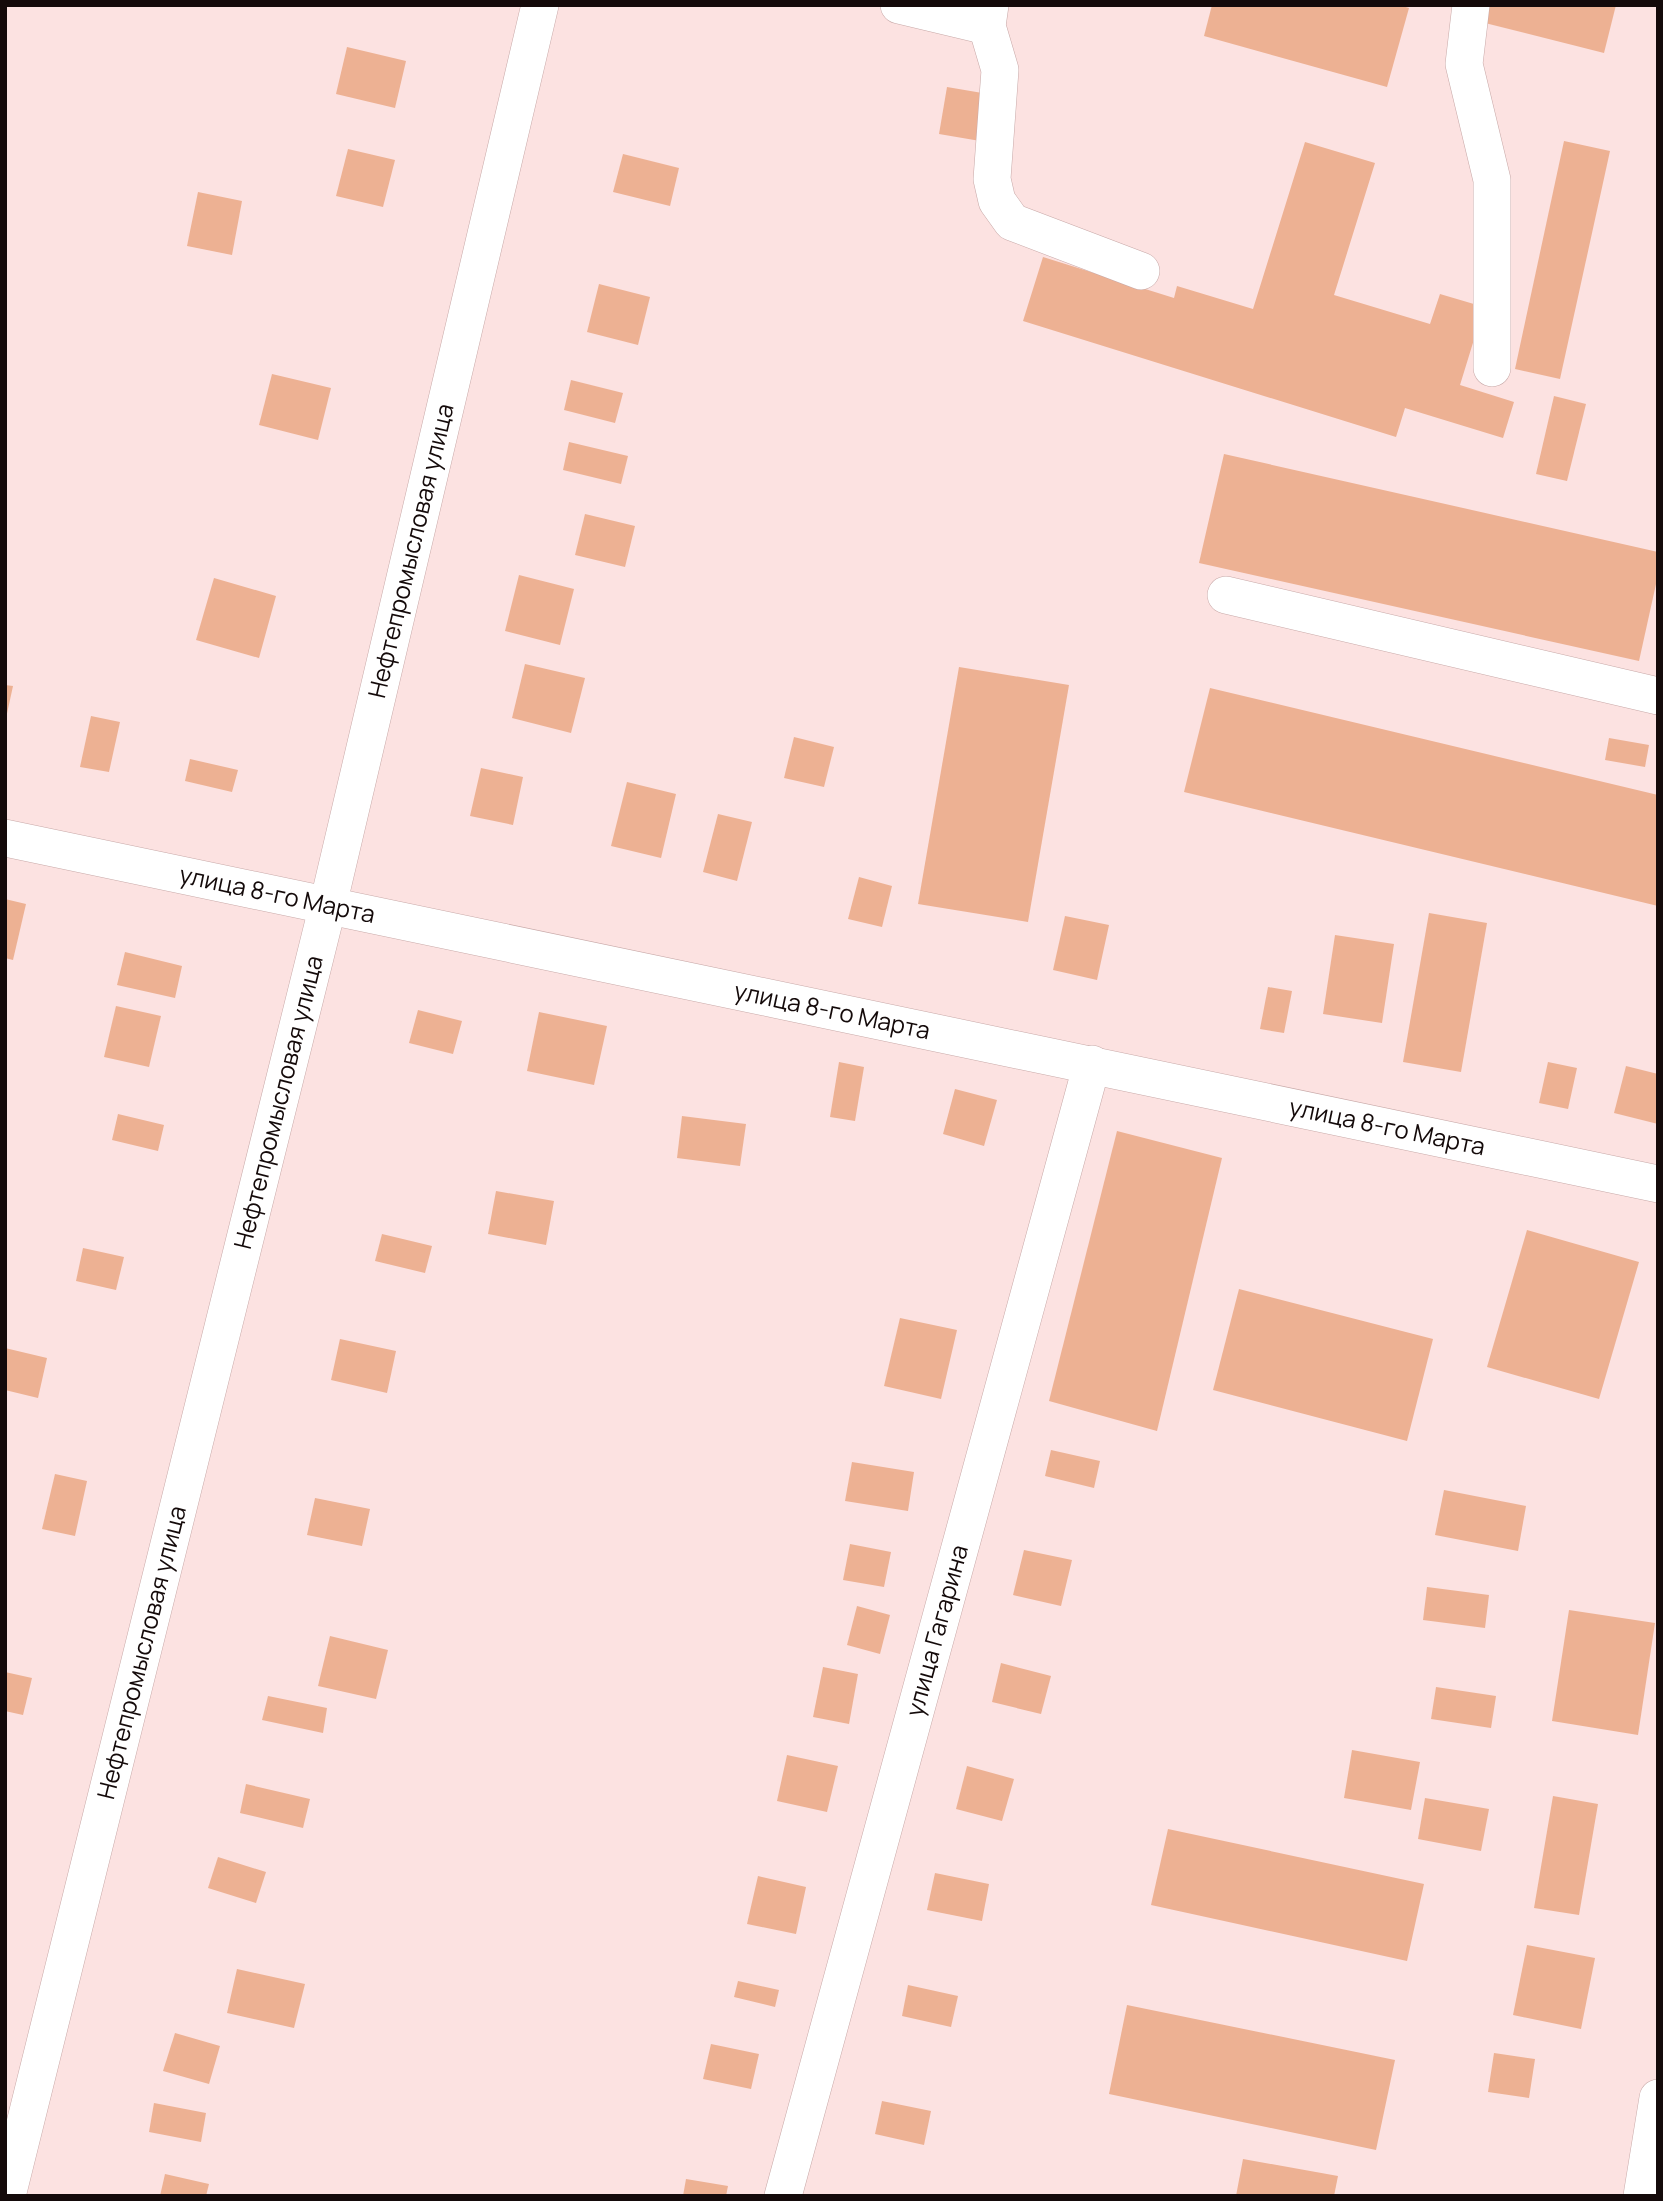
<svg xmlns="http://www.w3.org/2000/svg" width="1663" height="2201" font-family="Manrope,sans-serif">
<rect width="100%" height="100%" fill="#fce2e1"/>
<g fill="#edb193">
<polygon points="1212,5 1399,5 1409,8 1387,87 1204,36"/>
<polygon points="1485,5 1616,5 1604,53 1481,22"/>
<polygon points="347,47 406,61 395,108 336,94"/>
<polygon points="947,87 994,95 986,142 939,134"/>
<polygon points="1564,141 1610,151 1560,379 1515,369"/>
<polygon points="1305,142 1375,163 1334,295 1430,324 1440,294 1484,307 1460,385 1514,402 1503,438 1405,408 1396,437 1023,321 1043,257 1174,298 1177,286 1253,309"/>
<polygon points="348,149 395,160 383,207 336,196"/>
<polygon points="623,154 679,168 670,206 613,192"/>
<polygon points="198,192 242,201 232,255 187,246"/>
<polygon points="599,284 650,297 638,345 587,332"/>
<polygon points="272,374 331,388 318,440 259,425"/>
<polygon points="571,380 623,393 615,423 564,410"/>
<polygon points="1554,396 1586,404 1567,481 1536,474"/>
<polygon points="569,442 628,456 621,484 563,470"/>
<polygon points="1224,454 1658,552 1658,575 1639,661 1199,563"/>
<polygon points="585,514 635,526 625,567 575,555"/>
<polygon points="519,575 574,589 560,645 505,631"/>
<polygon points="214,578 276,596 259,658 196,640"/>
<polygon points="525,664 585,678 571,733 512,718"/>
<polygon points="959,667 1069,685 1028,922 918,904"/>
<polygon points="5,685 13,686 6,718 5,718"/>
<polygon points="1210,688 1658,795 1658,906 1184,792"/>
<polygon points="91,716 120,722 109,772 80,767"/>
<polygon points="794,737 834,747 824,787 784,778"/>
<polygon points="1609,738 1649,745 1645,767 1605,760"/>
<polygon points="190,759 238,770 232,792 185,781"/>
<polygon points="481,768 523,777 513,825 470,816"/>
<polygon points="627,782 676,794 661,858 611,846"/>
<polygon points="718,814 752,822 737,881 703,872"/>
<polygon points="859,877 892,886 882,927 848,919"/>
<polygon points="5,899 26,904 13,960 5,958"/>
<polygon points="1429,913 1487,923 1461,1072 1403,1062"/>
<polygon points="1065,916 1109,925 1097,980 1053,970"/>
<polygon points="1335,935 1394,944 1382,1023 1323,1014"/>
<polygon points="125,952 182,966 175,998 117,985"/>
<polygon points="1268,987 1292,991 1284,1033 1260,1029"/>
<polygon points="116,1006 161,1016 149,1067 104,1057"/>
<polygon points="418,1010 462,1021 453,1054 409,1043"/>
<polygon points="539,1012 607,1026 594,1085 527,1071"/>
<polygon points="839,1062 864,1067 855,1121 830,1117"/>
<polygon points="1548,1062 1577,1068 1568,1109 1539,1103"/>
<polygon points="1626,1066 1658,1074 1658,1124 1614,1113"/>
<polygon points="955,1089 997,1100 984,1146 943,1134"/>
<polygon points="118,1114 164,1125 158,1151 112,1140"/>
<polygon points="682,1116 746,1124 740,1166 677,1158"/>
<polygon points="1117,1131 1222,1158 1157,1431 1049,1401"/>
<polygon points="496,1191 554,1201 546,1245 488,1234"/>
<polygon points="1527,1230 1639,1262 1599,1399 1487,1367"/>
<polygon points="382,1234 432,1246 425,1273 375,1261"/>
<polygon points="83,1248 124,1257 116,1290 76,1281"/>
<polygon points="1239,1289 1433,1339 1407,1441 1213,1390"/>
<polygon points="900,1318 957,1330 941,1399 884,1386"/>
<polygon points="340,1339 396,1351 387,1393 331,1380"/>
<polygon points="5,1348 47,1358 38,1398 5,1390"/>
<polygon points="1051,1450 1100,1461 1094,1488 1045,1476"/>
<polygon points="852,1462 914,1472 908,1511 845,1501"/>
<polygon points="55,1474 87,1481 75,1536 42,1529"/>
<polygon points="1444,1490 1526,1506 1518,1551 1435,1535"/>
<polygon points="315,1498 370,1509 362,1546 307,1535"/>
<polygon points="850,1544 891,1552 884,1587 843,1580"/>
<polygon points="1024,1550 1072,1560 1061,1606 1013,1595"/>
<polygon points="1427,1587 1489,1595 1485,1628 1423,1620"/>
<polygon points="857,1606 890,1615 880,1654 847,1645"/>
<polygon points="1569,1610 1655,1623 1638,1735 1552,1721"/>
<polygon points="330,1636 388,1650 376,1699 318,1686"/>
<polygon points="1001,1663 1051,1676 1041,1714 992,1702"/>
<polygon points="823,1667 858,1674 849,1724 813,1717"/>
<polygon points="5,1672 32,1678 23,1715 5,1711"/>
<polygon points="1436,1687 1496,1696 1491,1728 1431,1719"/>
<polygon points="268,1696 327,1708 323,1733 262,1720"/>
<polygon points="1352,1750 1420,1762 1411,1810 1344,1798"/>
<polygon points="787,1755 838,1766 827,1812 777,1801"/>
<polygon points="967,1766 1014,1779 1002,1821 956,1809"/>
<polygon points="246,1784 310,1799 303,1828 240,1813"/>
<polygon points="1553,1796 1598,1804 1579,1915 1534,1908"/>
<polygon points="1425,1798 1489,1809 1481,1851 1418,1839"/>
<polygon points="1168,1829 1424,1884 1407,1961 1151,1905"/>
<polygon points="218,1857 266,1872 256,1903 208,1888"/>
<polygon points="935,1873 989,1884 982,1921 927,1910"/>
<polygon points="758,1876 806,1887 796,1934 747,1924"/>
<polygon points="1527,1945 1595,1958 1581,2029 1513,2015"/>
<polygon points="237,1969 305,1984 294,2028 227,2013"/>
<polygon points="738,1981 779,1990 775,2007 734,1997"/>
<polygon points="908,1985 958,1996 951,2027 902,2016"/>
<polygon points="1127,2005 1395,2060 1376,2150 1109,2094"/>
<polygon points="175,2033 220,2046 209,2084 163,2071"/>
<polygon points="711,2044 759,2054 751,2089 703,2079"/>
<polygon points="1494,2053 1535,2059 1529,2098 1488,2092"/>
<polygon points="882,2101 931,2111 924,2145 875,2134"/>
<polygon points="154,2103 206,2113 201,2142 149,2132"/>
<polygon points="1243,2159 1338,2176 1334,2196 1236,2196"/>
<polygon points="165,2174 209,2184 206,2196 160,2196"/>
<polygon points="686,2179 728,2186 726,2196 683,2196"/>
</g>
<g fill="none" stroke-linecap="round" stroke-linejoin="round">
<g stroke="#c8a9a8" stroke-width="38">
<g id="minor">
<polyline points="899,5 987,26"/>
<polyline points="990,5 987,26 1000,70 992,179 997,201 1012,222 1141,271"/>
<polyline points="1471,5 1464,64 1492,180 1492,368"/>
<polyline points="1226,595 1658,696"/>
<path id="s1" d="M5,838L1658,1184"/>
<path id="s2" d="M7,2196L328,905L540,5"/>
<path id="s3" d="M783,2196L1092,1064"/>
<polyline points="1642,2196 1658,2098"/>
</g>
</g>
<use href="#minor" stroke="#fff" stroke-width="37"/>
</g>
<g text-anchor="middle" stroke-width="7" stroke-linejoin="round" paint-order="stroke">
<g font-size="24" fill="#140a0a" stroke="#fce2e1">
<text dy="8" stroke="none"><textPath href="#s2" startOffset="1694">Нефтепромысловая улица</textPath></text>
<text dy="8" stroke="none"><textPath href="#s1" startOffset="278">улица 8-го Марта</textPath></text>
<text dy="8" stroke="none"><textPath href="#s1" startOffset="845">улица 8-го Марта</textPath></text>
<text dy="8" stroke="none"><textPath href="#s2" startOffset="1127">Нефтепромысловая улица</textPath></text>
<text dy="8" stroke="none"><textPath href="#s1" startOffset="1412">улица 8-го Марта</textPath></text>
<text dy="8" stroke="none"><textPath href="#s3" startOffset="586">улица Гагарина</textPath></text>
<text dy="8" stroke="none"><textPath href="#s2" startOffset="560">Нефтепромысловая улица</textPath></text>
</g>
</g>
<rect width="1663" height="2201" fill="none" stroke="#140a0a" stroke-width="14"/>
</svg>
